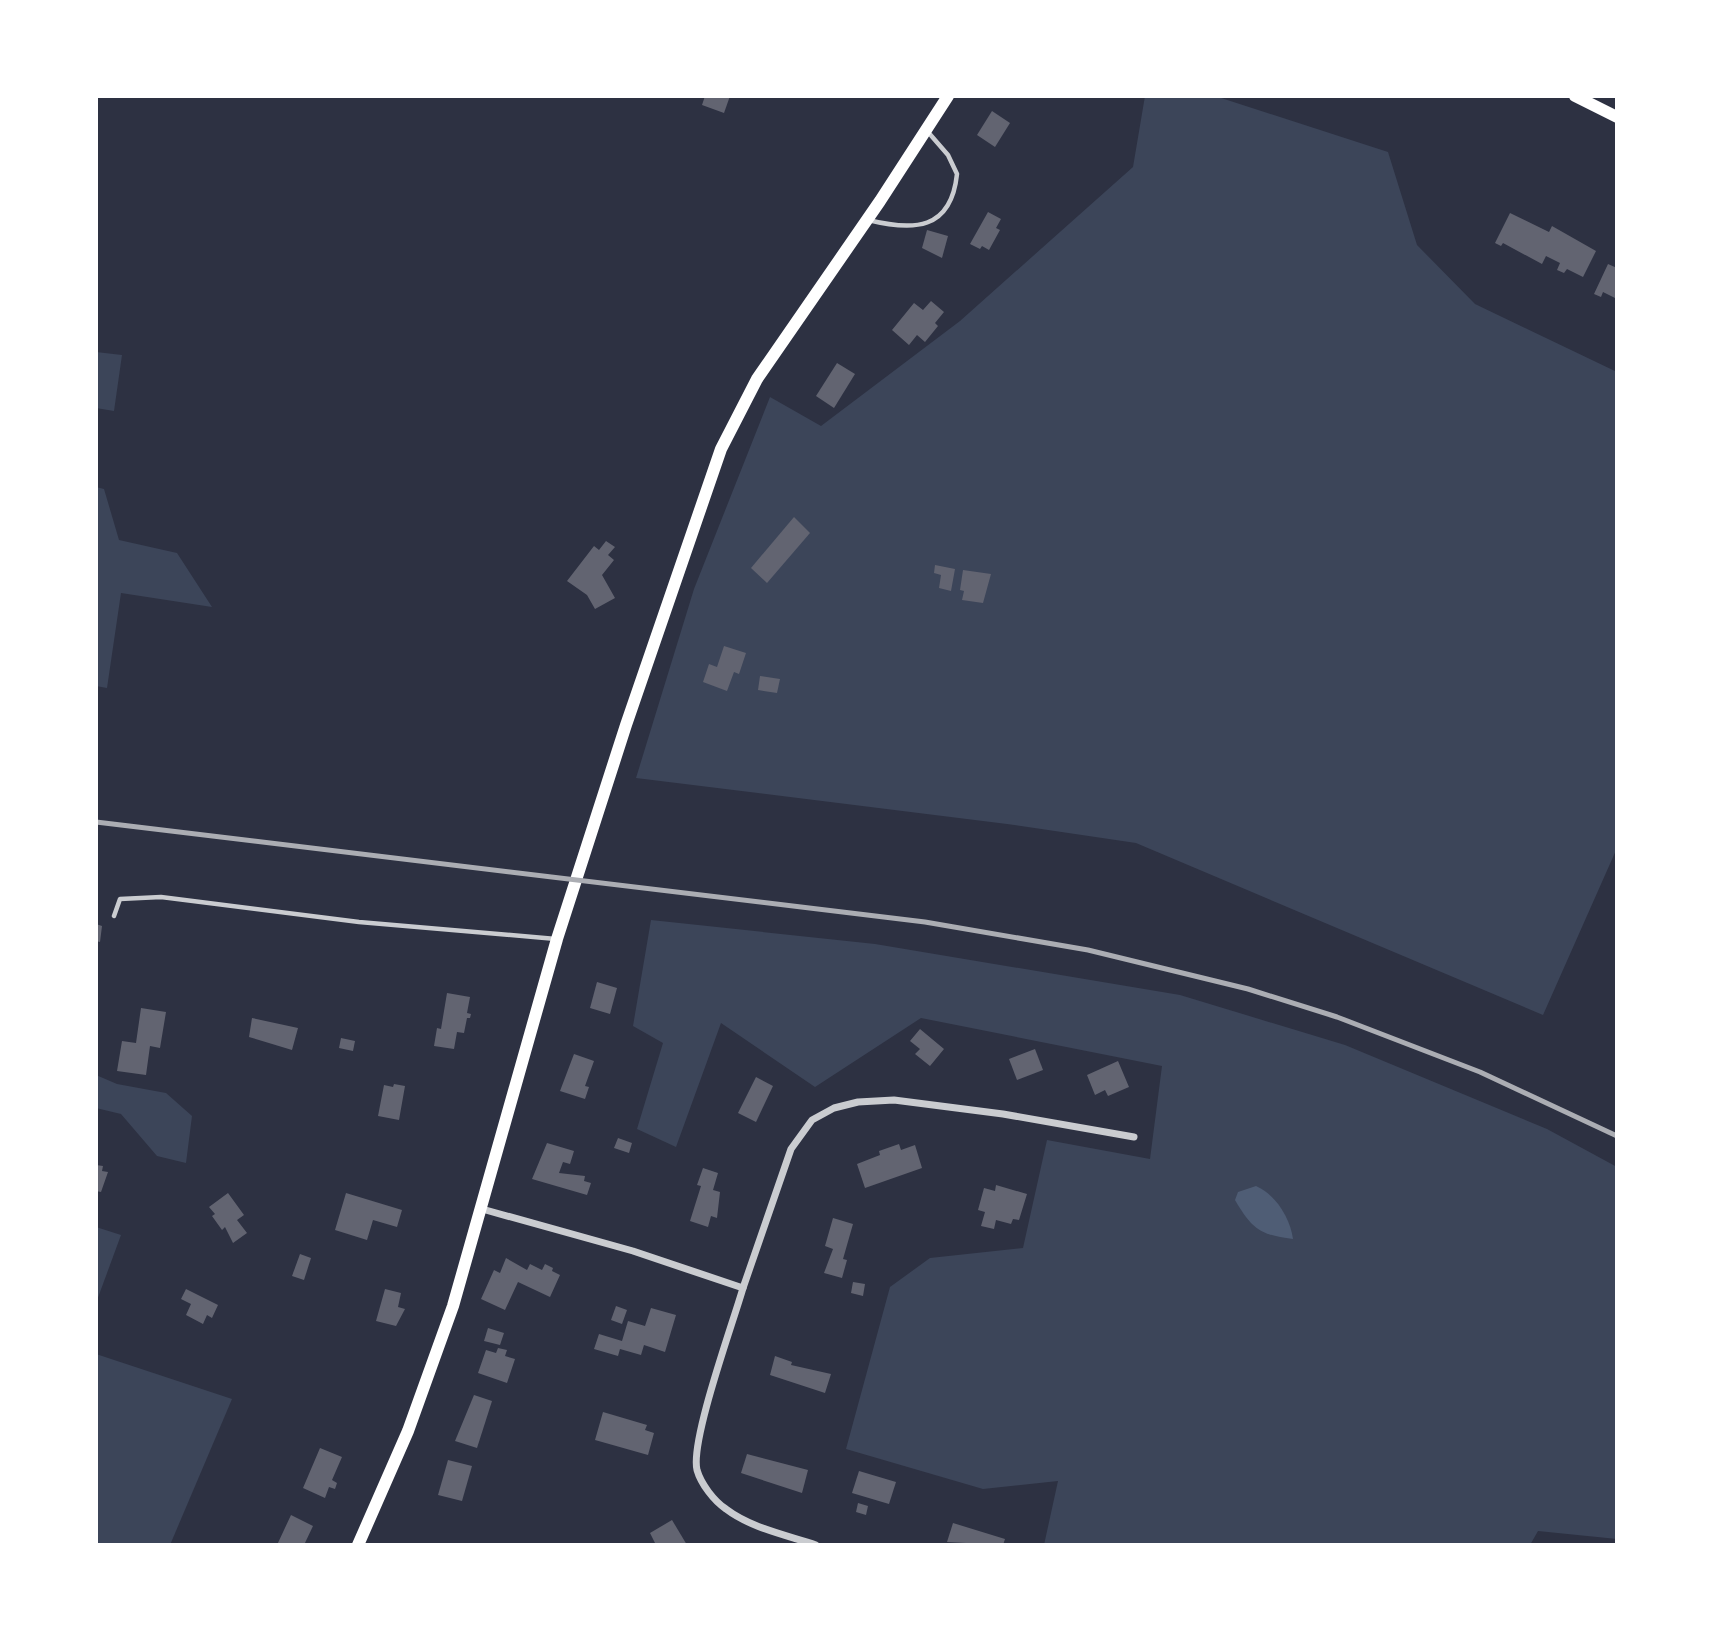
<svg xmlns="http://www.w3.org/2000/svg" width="1713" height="1641" font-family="Montserrat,sans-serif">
<rect width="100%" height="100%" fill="#2d3142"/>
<g fill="#3c4559">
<polygon points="1145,96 1215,96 1388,152 1417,245 1475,304 1617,372 1617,848 1543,1015 1136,843 1007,824 636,778 694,589 770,397 821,426 960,321 1133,167"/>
<polygon points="96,352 122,355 114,411 96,408"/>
<polygon points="96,487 104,489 119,540 177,553 212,607 121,593 107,688 96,686"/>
<polygon points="651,920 875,944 1180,995 1345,1045 1547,1129 1617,1167 1617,1539 1538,1531 1530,1545 1044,1545 1058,1481 983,1489 846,1449 890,1287 930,1258 1023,1248 1047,1140 1150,1159 1162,1066 921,1018 815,1087 721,1023 676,1147 637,1129 663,1043 633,1026"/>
<polygon points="96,1075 117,1084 166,1093 192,1116 186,1163 157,1156 121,1114 96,1108"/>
<polygon points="96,1227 121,1235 96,1303"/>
<polygon points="96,1354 232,1399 170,1545 96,1545"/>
</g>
<path fill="#4f5d75" d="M1256,1186C1276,1195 1290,1218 1293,1239C1260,1235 1252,1229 1235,1200L1238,1192Z"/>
<g fill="#626471">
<polygon points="705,96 730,96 724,113 702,105"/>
<polygon points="992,111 1010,123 995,147 977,135"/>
<polygon points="988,212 1001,219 996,228 1000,230 989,250 982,246 980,249 970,244"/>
<polygon points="1510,213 1549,232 1552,226 1596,251 1583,277 1567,269 1564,273 1557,270 1560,263 1546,256 1542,264 1503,243 1501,246 1495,243"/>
<polygon points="927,230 948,236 942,258 922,248"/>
<polygon points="1608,264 1617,268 1617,299 1603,292 1601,297 1594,294"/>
<polygon points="931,301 944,312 935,323 938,326 925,342 917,335 909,345 892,330 914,303 923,310"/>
<polygon points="837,363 855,374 834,408 816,396"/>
<polygon points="794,517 810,533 767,583 751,568"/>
<polygon points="606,541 615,547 608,555 614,560 602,575 615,598 595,609 587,595 567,581 594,546 599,550"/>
<polygon points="935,565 955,569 951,591 939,588 941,575 934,573"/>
<polygon points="963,570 991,574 983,603 962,600 964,591 960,590"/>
<polygon points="724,646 746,653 739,674 734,672 727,691 703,682 709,664 717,667"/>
<polygon points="760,676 780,679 777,693 758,690"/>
<polygon points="96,924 102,926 100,942 96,941"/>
<polygon points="597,982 617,988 610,1014 590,1008"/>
<polygon points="447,993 470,997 467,1013 471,1014 470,1018 467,1018 464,1033 457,1032 454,1049 434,1046 437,1028 441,1029"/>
<polygon points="141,1008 166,1012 160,1048 150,1046 146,1075 117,1071 122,1041 136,1043"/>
<polygon points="252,1018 298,1028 292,1050 249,1037"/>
<polygon points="920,1029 944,1049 930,1066 915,1054 920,1049 910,1041"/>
<polygon points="341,1038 355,1041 353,1051 339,1048"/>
<polygon points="1035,1049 1043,1070 1017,1080 1009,1059"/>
<polygon points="574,1054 594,1061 585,1086 589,1087 585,1099 560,1091"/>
<polygon points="1118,1061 1129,1087 1108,1096 1105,1090 1095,1095 1087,1075"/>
<polygon points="756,1077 773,1086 756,1122 738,1113"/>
<polygon points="394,1084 405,1086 399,1120 378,1116 384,1085 393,1087"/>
<polygon points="618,1138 632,1143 629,1153 614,1148"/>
<polygon points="547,1143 574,1151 570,1164 563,1162 559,1173 585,1176 584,1181 591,1183 587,1195 532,1179"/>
<polygon points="899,1144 901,1150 915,1145 922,1168 865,1188 857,1164 880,1155 879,1151"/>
<polygon points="96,1165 103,1166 102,1171 108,1172 101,1192 96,1191"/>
<polygon points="703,1168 718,1173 713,1190 720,1192 717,1218 711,1216 708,1227 690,1221 701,1186 697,1185"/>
<polygon points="996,1185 1027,1194 1019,1220 1013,1219 1011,1224 996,1220 994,1229 981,1226 985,1212 978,1210 984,1188 995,1191"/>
<polygon points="228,1193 244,1215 237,1220 247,1233 233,1243 225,1227 222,1230 212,1216 215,1214 209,1207"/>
<polygon points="346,1193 402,1210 397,1227 373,1220 367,1240 335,1230"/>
<polygon points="833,1218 853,1224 843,1259 847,1260 842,1278 824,1273 833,1249 825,1246"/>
<polygon points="300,1254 311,1258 304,1280 292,1276"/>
<polygon points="506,1258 527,1270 530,1264 542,1270 545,1264 553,1268 552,1271 560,1275 550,1297 518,1282 505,1310 481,1299 494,1270 500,1273"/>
<polygon points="853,1282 865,1284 863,1296 851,1293"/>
<polygon points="186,1289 218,1305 212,1318 207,1315 203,1324 186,1315 191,1304 181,1299"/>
<polygon points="385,1289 401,1293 398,1307 405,1309 396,1326 376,1321"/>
<polygon points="616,1306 627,1310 622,1324 611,1320"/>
<polygon points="651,1308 676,1315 665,1352 644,1345 641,1355 620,1349 618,1356 594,1349 599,1334 622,1341 628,1321 645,1326"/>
<polygon points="488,1328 504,1333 500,1345 484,1341"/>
<polygon points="498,1348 507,1350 505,1356 515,1359 507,1383 478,1373 486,1350 496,1353"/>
<polygon points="775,1356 792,1362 791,1365 831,1374 825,1393 770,1375"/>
<polygon points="474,1395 492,1401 477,1448 455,1441"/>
<polygon points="603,1412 647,1425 645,1430 654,1433 648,1455 595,1440"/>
<polygon points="320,1448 342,1457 332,1480 337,1483 335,1489 329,1487 325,1498 303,1488"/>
<polygon points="747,1454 808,1470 802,1493 741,1473"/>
<polygon points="448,1460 472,1466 462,1501 438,1495"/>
<polygon points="859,1471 896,1482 889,1504 852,1493"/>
<polygon points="858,1503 868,1506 866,1515 856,1512"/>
<polygon points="291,1515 313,1526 304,1545 277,1545"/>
<polygon points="672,1520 687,1545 656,1545 650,1533"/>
<polygon points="953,1523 1005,1539 1003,1545 947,1542"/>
</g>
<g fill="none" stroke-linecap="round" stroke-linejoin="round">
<g stroke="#caccd0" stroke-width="4.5">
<path d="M868,220C913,231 951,231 957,174L948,155L928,132"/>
<polyline points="114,916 120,899 161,897 359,922 556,939"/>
</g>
<g stroke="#caccd0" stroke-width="7">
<path d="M482,1209L633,1251L743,1288C733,1323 690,1441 697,1470C701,1484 714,1501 726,1509C751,1528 786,1535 816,1545"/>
<polyline points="743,1288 791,1149 812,1120 834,1108 858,1102 894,1100 1003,1114 1134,1137"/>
</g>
<g stroke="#fff" stroke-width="12">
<polyline points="1575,96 1617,117"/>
<polyline points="358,1545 408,1431 453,1306 557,939 626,725 721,449 757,379 880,201 948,96"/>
</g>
<polyline stroke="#abadb3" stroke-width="5" points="96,822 925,922 1088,950 1248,989 1337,1017 1480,1072 1617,1136"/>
</g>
<rect width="1713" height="1641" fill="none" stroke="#ffffff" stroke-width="196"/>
</svg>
